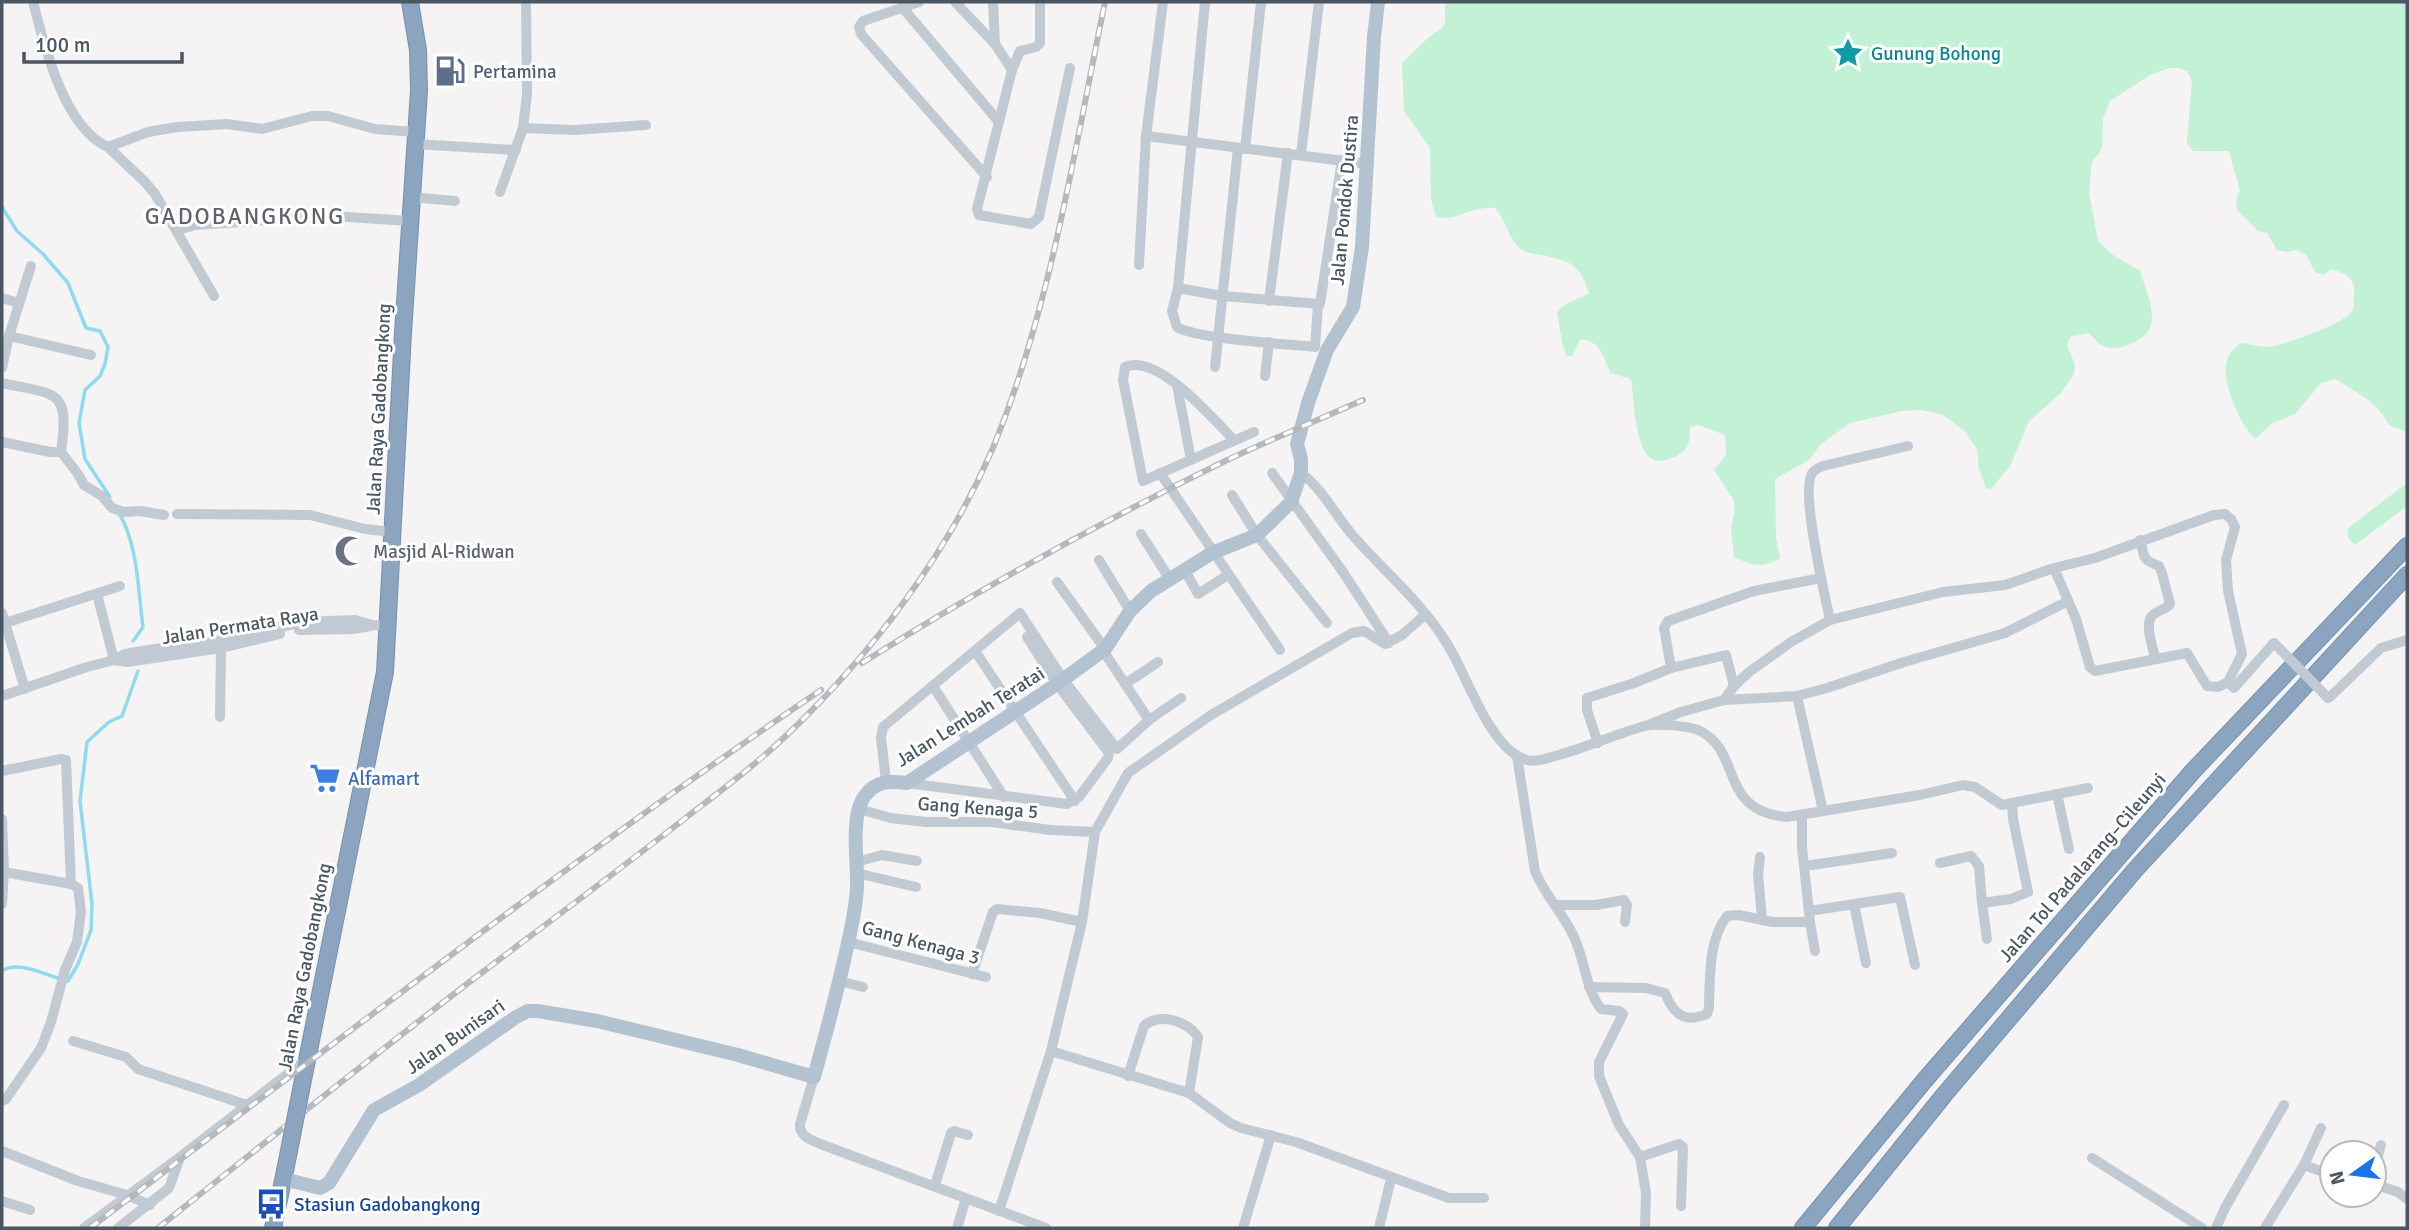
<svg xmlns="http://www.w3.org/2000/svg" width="2409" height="1230" font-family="Signika,sans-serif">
<rect width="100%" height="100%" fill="#f5f3f3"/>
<g fill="#c3f1d5">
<path d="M1445,2H2407V432L2389,425C2379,403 2355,391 2335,379L2321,383L2295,414L2273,423L2255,439C2240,426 2217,374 2229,355C2231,350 2238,346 2241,343C2250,344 2260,347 2268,347C2282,346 2347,323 2353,310C2354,306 2354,299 2354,294C2356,278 2345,273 2331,269L2324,275L2315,272L2306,255L2297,250L2287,252L2277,250L2267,233L2258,231L2237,210L2236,200L2240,191L2229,151H2193L2187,143L2192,81L2187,71L2178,68H2169L2150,75L2110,101L2103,118L2102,149L2092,162L2089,192L2098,241L2113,255L2140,271C2145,288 2155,307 2151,325C2147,340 2119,352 2105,347C2099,345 2094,338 2089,333L2070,337L2067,346L2075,364L2074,374L2061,393L2029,421L2010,466L1991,489L1986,488L1979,469L1977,449L1965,431L1941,414L1922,410L1902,411L1850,423L1821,444L1809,460L1775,479L1776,538L1780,558C1763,569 1751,565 1734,557L1731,529L1735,509L1733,499L1714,470L1726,455L1725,435L1699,425L1690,427C1689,442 1690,450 1674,457C1668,459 1661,463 1654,460C1634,452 1634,397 1631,379L1610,373C1604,357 1601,345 1585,339L1580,340L1572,356H1567C1561,345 1560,326 1557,312C1565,302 1578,300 1589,293C1580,264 1570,261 1542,255C1535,254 1527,253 1521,249C1508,239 1506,220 1495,208C1472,205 1452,223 1436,217L1431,198L1430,148L1404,111L1402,63L1429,37L1442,28L1445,22Z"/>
<polygon points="2407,483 2407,506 2355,545 2348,538 2348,528"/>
</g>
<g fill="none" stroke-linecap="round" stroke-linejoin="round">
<g stroke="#90daee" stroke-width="3.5">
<polyline points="2,207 17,231 43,254 68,283 86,328 100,331 108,347 105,364 100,376 85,390 79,423 85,459 110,497"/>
<path d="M119,513C138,545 138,590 143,627L133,641"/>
<path d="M2,971C19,959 48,977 68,981L78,964L91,930L92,904L80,801L87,742L109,722L122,716L138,671"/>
</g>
<g stroke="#7690ad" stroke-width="18">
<g id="highway">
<polyline points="301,1090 385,672 403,333 419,91 418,50 410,2"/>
<polyline points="273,1228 285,1171"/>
<polyline points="1803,1228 1924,1081 2193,771 2407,546"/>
<polyline points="1837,1228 1944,1095 2135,870 2407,575"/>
</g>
</g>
<g stroke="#c1cad2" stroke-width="10">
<path d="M33,2C44,45 64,128 108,147L148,132L177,127L227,124L262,129L312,116H328L375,129L416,132"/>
<polyline points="919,2 863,21 859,27 861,34 987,177"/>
<polyline points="955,2 995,44 1012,70"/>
<polyline points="993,2 995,44"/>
<polyline points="1040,2 1040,43 1036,47 1020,51 1012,70 977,209 979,215 1031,224 1039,217 1070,68"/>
<polyline points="1205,2 1178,288 1222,296 1320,304 1342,160"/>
<polyline points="902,7 999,122"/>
<polyline points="523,128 575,130 646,125"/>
<polyline points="1146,136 1368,164"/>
<polyline points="415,144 516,150"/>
<polyline points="108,147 145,182 155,194 214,296"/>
<polyline points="1245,149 1261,2"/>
<polyline points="1301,154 1319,2"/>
<polyline points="500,192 523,128 527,94 526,2"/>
<polyline points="412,197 455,201"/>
<polyline points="178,233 181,229 195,225 331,216 410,221"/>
<polyline points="1139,265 1146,136 1163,2"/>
<path d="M1178,288L1172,311L1177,327C1196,339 1288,344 1315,347L1318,305"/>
<polyline points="2,298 19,303"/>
<polyline points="1269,301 1288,153"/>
<polyline points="9,336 91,355"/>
<polyline points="1215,367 1238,148"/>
<polyline points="2,368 9,336 31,266"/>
<polyline points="1265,376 1269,342"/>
<path d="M2,383C57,395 70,388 61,452L78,474L84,485L102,496L112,508L124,512L140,511L164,515"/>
<polyline points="1177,385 1191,460"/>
<path d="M1234,440C1213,419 1158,353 1125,367L1123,380L1143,481L1254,432"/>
<polyline points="2,442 50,452 61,452"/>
<polyline points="1160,473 1280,650"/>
<polyline points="1272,473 1343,572 1389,643"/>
<path d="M1301,473C1324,490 1336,517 1355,538C1386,573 1421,602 1446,642C1466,672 1488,746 1524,759C1533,763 1545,759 1555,756C1586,748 1615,734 1645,726C1655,723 1688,726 1698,730C1744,751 1717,811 1787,817L1920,795L1963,785L1975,787L2002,805L2088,788"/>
<polyline points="1232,495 1257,535 1327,623"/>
<polyline points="177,514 310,515 365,529 392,532"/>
<polyline points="1141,534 1169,578"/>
<path d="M2140,540L2144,556L2148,561L2159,566L2162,573L2170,604C2166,610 2156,610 2151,617C2145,626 2153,648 2155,658"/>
<polyline points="1099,560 1130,611"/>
<polyline points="1184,569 1198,594 1228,575"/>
<polyline points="1057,582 1105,649 1106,655 1149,720"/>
<polyline points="97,594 114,660"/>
<polyline points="2,613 25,689"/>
<path d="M1830,620C1825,595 1799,488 1813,472C1815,470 1820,467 1823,466L1908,446"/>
<polyline points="2,624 120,586"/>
<polyline points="299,630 354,629 370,626"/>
<polyline points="975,651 1075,801"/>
<polyline points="114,660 127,662 221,648 280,634"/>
<polyline points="1671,668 1726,655 1734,686"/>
<polyline points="2228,682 2234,688 2272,645"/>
<polyline points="1125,684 1158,662"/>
<polyline points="933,686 1004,797"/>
<polyline points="2,696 87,667 114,660 125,654 148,650 221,640 303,622 355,620 372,625 386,626"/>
<polyline points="1797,696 1823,811"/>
<polyline points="2331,696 2381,648 2407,640"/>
<polyline points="1724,700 1734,686 1749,672 1791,642 1830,620 1943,592 2005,585 2054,568 2095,558 2214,515 2225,514 2231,519 2235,527 2226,560 2228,591 2242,654 2228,682 2218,687 2207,686 2187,653 2095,671 2090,667 2076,619 2054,568"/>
<polyline points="220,717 221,648"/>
<polyline points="1651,724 1681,712 1724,700 1797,696 1827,688 1904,662 2005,633 2068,601"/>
<polyline points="1598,743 1587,710 1587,698 1634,683 1671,668 1664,628 1668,621 1754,591 1821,578"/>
<path d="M1517,756L1535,871C1545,896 1563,913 1574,937C1585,960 1585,988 1601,1009L1619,1011L1623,1014L1599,1062V1076L1619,1125L1640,1157L1646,1193L1645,1228"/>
<polyline points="2,771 61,759 66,760 71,884 78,888 81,912 77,942 65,970 51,1022 41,1048 6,1099 2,1101"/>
<polyline points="886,781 881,738 883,727 1020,613 1063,679 1117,749 1149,720 1181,698"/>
<polyline points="907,783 1067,804 1079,797 1108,758 1109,753 1057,684 1027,637"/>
<polyline points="2057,794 2069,849"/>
<polyline points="859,809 891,818 926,822 992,822 1050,830 1095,832"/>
<polyline points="2,819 4,872 2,904"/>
<polyline points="1760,857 1758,874 1762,920"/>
<polyline points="856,862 882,855 917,861"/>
<polyline points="1940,863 1971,856 1979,866 1982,903 2011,899 2028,892 2013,819 2012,803"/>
<polyline points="1805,866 1892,853"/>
<polyline points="4,872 71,884"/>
<polyline points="856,873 916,887"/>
<polyline points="1982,903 1987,939"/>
<polyline points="1854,904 1866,963"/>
<polyline points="1555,905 1596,905 1624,900 1627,905 1625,922"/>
<polyline points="1809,911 1900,897 1915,965"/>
<polyline points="1810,922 1815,951"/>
<polyline points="848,942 986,977"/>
<polyline points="972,974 993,912 997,909 1040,913 1082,922"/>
<polyline points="839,981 863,987"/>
<path d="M1589,987L1646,988L1665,993C1673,1013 1684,1024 1707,1014L1709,1008C1710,979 1708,940 1727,916L1739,915L1772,922H1810L1802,847V815"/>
<polyline points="73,1041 126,1057 138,1069 247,1105"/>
<polyline points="1051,1051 1189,1093 1230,1123 1241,1128 1296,1142 1449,1198 1484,1198"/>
<path d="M1128,1076L1144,1026C1160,1012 1187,1021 1198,1037L1189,1093"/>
<path d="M814,1077L800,1124C799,1137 812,1140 823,1145L1046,1228"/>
<polyline points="2,1151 78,1181 127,1195 150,1205"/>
<polyline points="1640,1157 1679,1144 1683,1147 1681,1206"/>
<polyline points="2092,1158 2202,1228"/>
<polyline points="2304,1165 2332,1175"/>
<polyline points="2374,1168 2381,1145"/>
<polyline points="2374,1184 2398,1192 2407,1199"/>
<polyline points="935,1185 951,1133 954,1131 968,1135"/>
<polyline points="2,1201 30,1210"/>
<polyline points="999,1211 1051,1051 1082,922 1095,832 1128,773 1211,715 1352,633 1364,631 1385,644 1402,635 1426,614"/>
<polyline points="84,1228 180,1157"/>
<polyline points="118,1228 169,1188 180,1157 307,1059"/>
<polyline points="957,1228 966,1198"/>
<polyline points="1243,1228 1271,1135"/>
<polyline points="1379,1228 1391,1179"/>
<polyline points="2216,1228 2225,1208 2284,1105"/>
<polyline points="2265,1228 2304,1165 2321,1128"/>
</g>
<path stroke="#b3c2d1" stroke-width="14" d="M284,1179L320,1188L329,1183L374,1110L419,1085L516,1017L528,1011H538L597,1021L738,1055L814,1077C825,1037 836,997 845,956C850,934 856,910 857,887C858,863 850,817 864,797C876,780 889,781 907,783L1057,684L1105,649L1130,611L1151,591L1212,553L1257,535L1291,502L1301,473V459L1297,444L1308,403L1327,350L1353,307L1362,247L1374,37L1378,2"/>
<use href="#highway" stroke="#8ba5c1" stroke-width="16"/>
<g stroke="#b5b8bd" stroke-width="6">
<g id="rail">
<path d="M862,663C978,590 1099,523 1223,462C1269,440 1316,421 1363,400"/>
<path d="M90,1228C331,1046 570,860 821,690"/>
<path d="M158,1228C263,1144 369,1059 476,977C545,925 615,873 683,820C719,792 757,764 790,732C872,653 947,555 992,450C1051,309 1074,151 1105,2"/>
</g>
</g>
<use href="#rail" stroke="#fff" stroke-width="3.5" stroke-dasharray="10" stroke-linecap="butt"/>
<g stroke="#7690ad" stroke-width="18" stroke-linecap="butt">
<polyline id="highway-bridge" points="285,1171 301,1090"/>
</g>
<polyline stroke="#c1cad2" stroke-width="10" points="2272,645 2274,643 2328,698 2331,696"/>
<use href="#highway-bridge" stroke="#8ba5c1" stroke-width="16"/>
</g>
<defs>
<g id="sight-bare" transform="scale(2.415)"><path d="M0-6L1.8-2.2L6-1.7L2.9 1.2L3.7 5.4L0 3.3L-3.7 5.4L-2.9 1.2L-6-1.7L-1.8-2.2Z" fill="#0f9aa8" stroke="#fff" stroke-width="2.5" paint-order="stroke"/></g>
<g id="fuel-bare" transform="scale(2.415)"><path d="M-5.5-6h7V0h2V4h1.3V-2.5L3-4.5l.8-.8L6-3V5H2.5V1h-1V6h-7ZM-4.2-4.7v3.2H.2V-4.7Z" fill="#5c6f8a" stroke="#fff" stroke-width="2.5" paint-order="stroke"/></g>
<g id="mosque-bare" transform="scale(2.415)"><path d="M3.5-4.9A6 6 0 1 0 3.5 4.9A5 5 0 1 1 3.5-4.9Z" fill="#6b7280" stroke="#fff" stroke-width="2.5" paint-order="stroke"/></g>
<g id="supermarket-bare" transform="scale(2.415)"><path d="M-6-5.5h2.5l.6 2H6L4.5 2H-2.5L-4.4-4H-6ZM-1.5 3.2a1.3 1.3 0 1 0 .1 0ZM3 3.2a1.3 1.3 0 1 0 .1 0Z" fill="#3f7fe0" stroke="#fff" stroke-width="2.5" paint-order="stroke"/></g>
<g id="bus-bare" transform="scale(2.415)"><path d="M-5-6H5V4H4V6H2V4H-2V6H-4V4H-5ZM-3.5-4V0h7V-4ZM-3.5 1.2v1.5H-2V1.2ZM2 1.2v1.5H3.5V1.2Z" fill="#1a4fb4" stroke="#fff" stroke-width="2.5" paint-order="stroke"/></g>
</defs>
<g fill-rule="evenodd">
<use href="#sight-bare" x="1848" y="53"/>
<use href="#fuel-bare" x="450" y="71"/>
<use href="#mosque-bare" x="350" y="551"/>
<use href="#supermarket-bare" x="325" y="778"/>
<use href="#bus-bare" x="271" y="1204"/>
</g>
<g text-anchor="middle" stroke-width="6" stroke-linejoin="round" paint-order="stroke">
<g font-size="19" fill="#0d838f" stroke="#fff" text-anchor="start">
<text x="1871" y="60">Gunung Bohong</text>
</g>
<g font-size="19" fill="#4e5e75" stroke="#fff" text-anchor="start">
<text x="473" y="78">Pertamina</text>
</g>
<g font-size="19" fill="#4a5661" stroke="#fff">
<text transform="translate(1344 200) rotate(-85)" y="7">Jalan Pondok Dustira</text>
<text transform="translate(378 409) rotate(-87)" y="7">Jalan Raya Gadobangkong</text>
<text transform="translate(240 625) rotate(-9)" y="7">Jalan Permata Raya</text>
<text transform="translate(970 716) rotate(-32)" y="7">Jalan Lembah Teratai</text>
<text transform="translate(978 807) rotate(4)" y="7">Gang Kenaga 5</text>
<text transform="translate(2082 867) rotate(-49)" y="7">Jalan Tol Padalarang–Cileunyi</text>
<text transform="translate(921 942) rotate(15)" y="7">Gang Kenaga 3</text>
<text transform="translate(304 967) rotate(-79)" y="7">Jalan Raya Gadobangkong</text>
<text transform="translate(455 1036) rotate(-35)" y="7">Jalan Bunisari</text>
</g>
<g font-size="19" fill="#5b616d" stroke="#fff" text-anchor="start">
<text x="373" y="558">Masjid Al-Ridwan</text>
</g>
<g font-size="19" fill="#366cbe" stroke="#fff" text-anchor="start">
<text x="348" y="785">Alfamart</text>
</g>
<g font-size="19" fill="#164399" stroke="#fff" text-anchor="start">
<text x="294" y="1211">Stasiun Gadobangkong</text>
</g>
<g font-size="23" letter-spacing="2" fill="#5f6368" stroke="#fff">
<text x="245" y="224">GADOBANGKONG</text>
</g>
</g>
<rect width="2409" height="1230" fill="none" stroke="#4a5661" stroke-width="7"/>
<g transform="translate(2353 1174) rotate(256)"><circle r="33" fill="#ffffff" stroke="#b7bbc0" stroke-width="2"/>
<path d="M0-5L12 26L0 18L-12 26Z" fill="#1a73e8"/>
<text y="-10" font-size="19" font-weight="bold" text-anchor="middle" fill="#4a5661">N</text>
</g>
<path d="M24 52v10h158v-10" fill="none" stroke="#4a5661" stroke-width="3.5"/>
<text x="35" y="52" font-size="21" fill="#4a5661" stroke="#ffffff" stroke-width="5" paint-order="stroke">100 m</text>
</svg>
